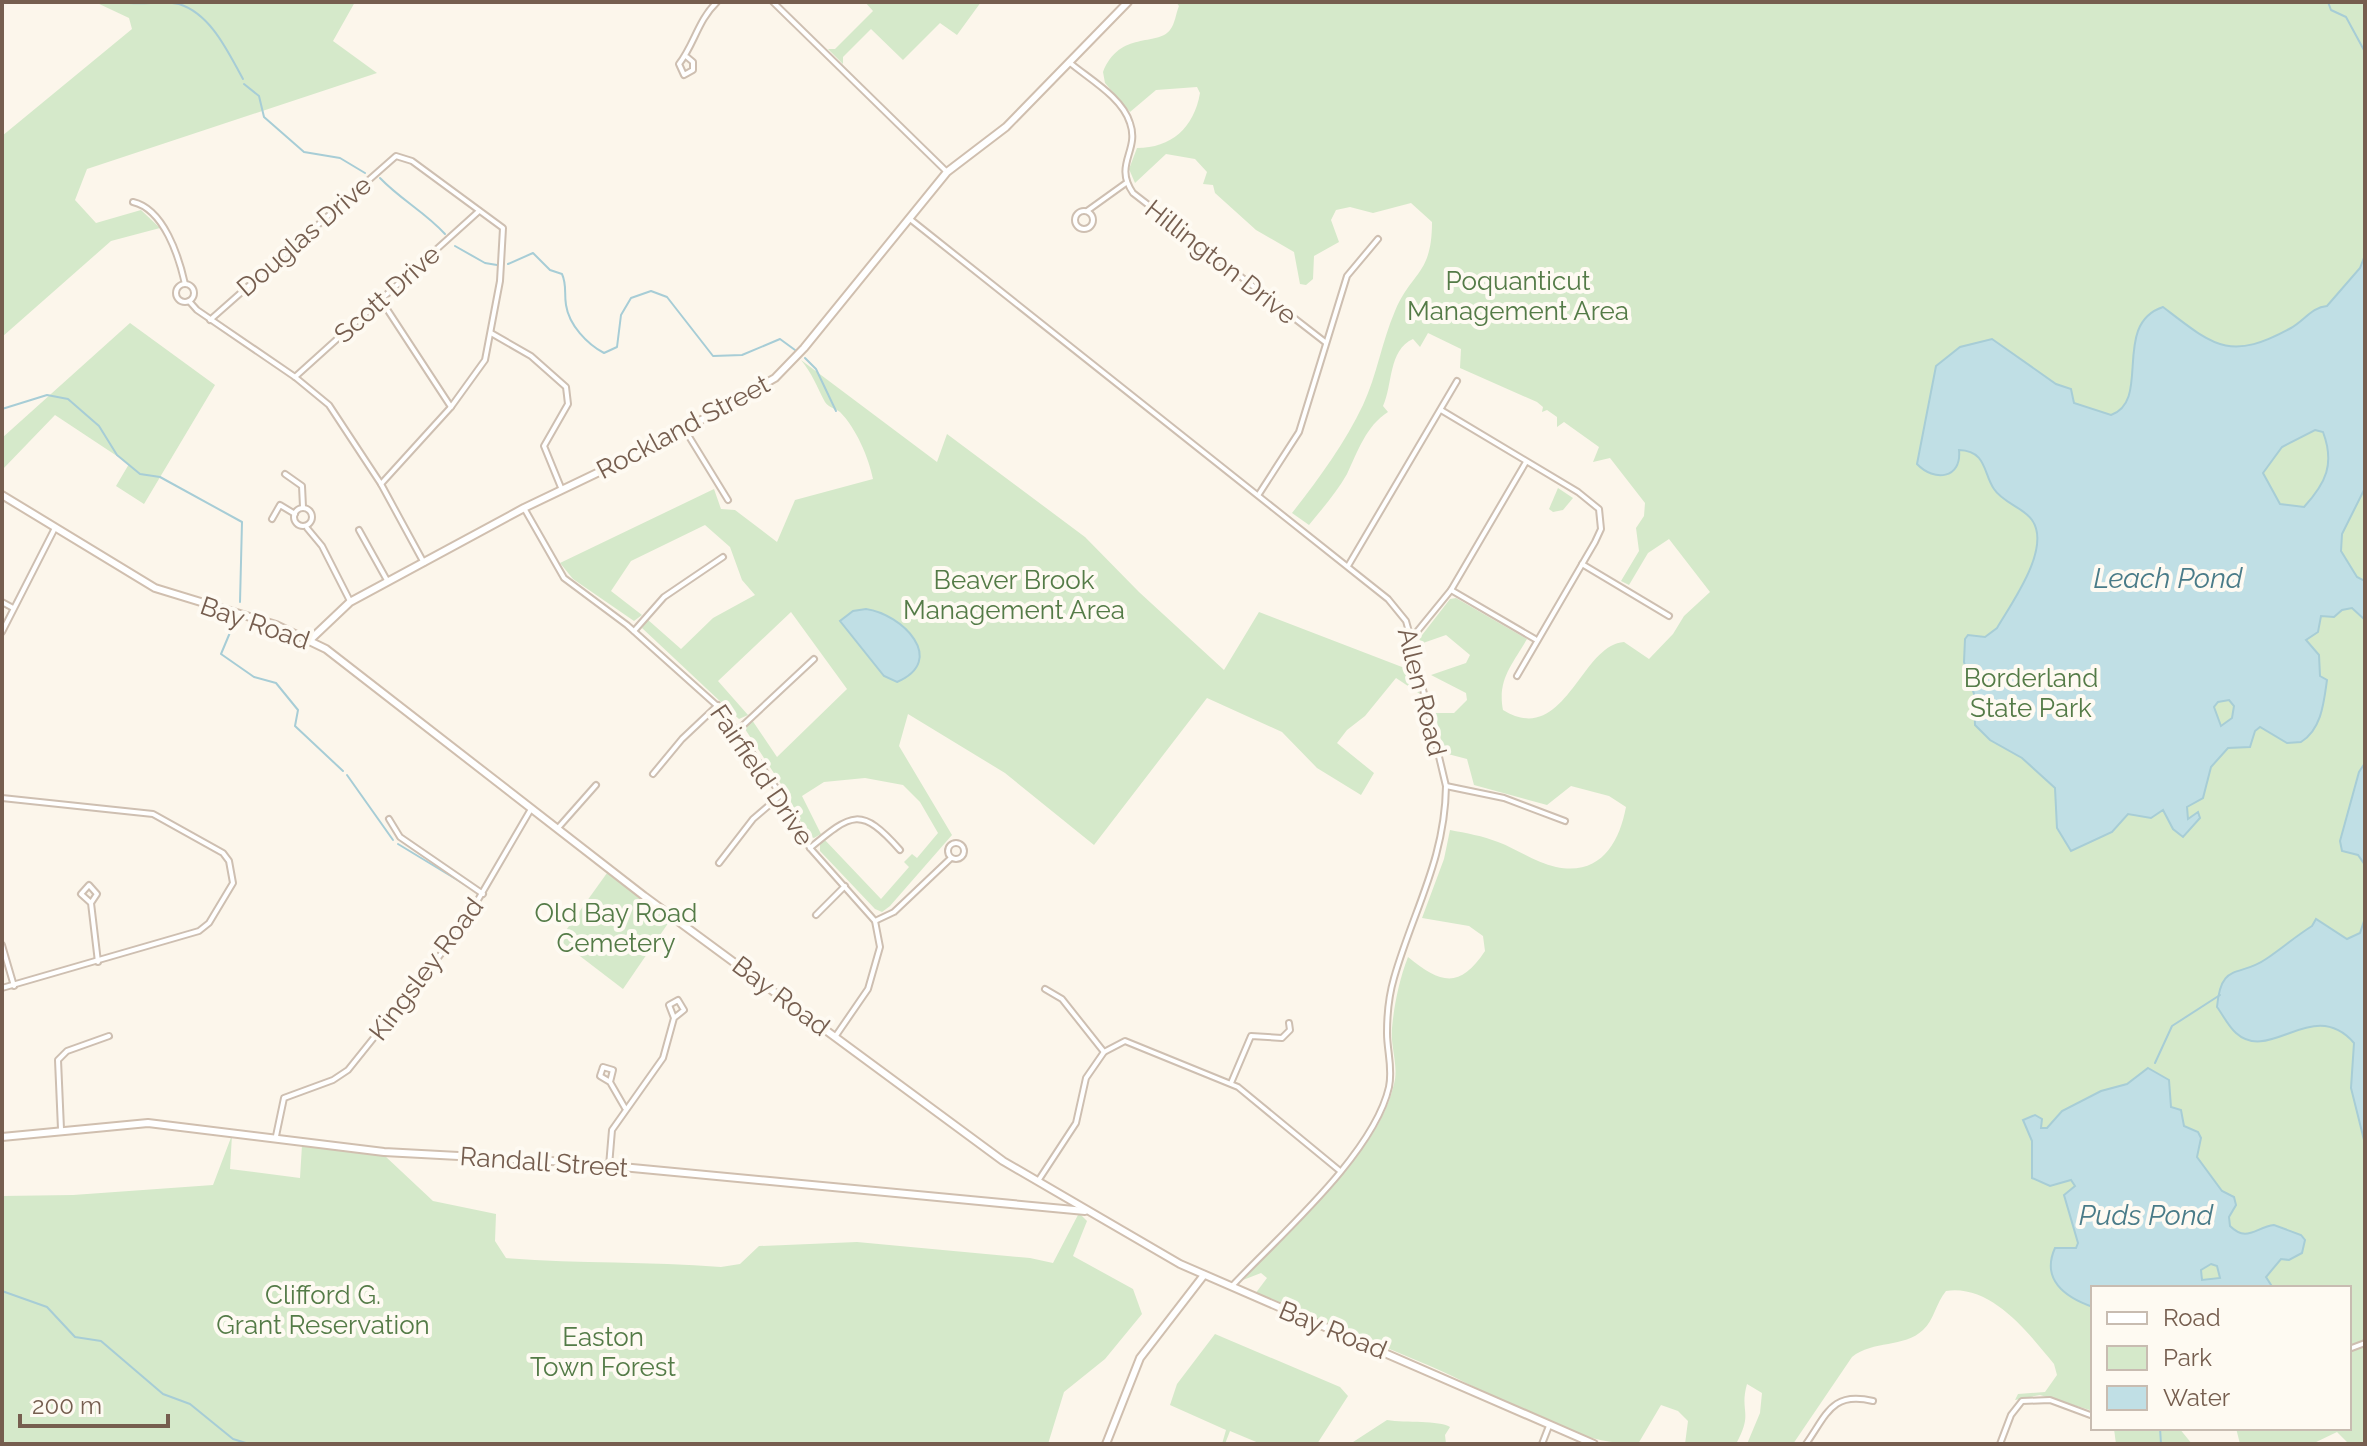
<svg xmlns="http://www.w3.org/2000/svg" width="2367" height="1446" font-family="Raleway,sans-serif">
<rect width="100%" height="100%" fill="#fcf6eb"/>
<g fill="#d5e9ca">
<polygon points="95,2 355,2 333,41 377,73 87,169 75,200 96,223 141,210 160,228 111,241 2,337 2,136 132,29 129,18"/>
<polygon points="865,2 981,2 957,35 940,23 903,60 871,29 843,57 843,64 828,49 835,49 873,11"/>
<path d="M1176,2H2365V1444H2349L2337,1432L2312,1444H2240L2236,1428H2349V1288H2093V1411L2040,1395L2015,1400L2018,1394L2045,1392L2057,1375L2054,1364C2029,1334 1992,1284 1946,1291C1936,1303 1934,1320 1923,1330C1904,1348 1873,1340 1852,1357L1793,1444H1747L1760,1413L1762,1393L1747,1384C1739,1413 1754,1411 1736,1444H1685L1688,1421L1678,1411L1661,1405L1638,1444C1564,1444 1496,1394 1430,1366C1372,1341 1313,1318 1255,1294L1267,1278L1261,1273L1243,1280L1349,1166C1369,1142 1387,1114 1394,1084C1399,1066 1390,1046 1392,1028C1394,1006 1399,980 1408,957C1441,984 1460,989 1485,951L1483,936L1469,926L1422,918L1444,859L1450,830C1466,833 1483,836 1498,842C1517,849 1536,863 1556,867C1600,876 1619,844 1626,807L1609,796L1571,786L1547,805L1474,785L1467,759L1444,753L1435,713H1454L1467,700L1466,693L1431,675L1466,663L1470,655L1446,635L1423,643L1419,639L1450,599L1456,598L1527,639C1513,664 1497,679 1503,710C1565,748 1580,645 1624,642L1649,659L1673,634L1684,616L1710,592L1669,539L1648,553L1629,585L1621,581L1639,551L1636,528L1644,516L1645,503L1610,458L1593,462L1599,447L1564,422L1557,427V417L1547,410L1542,412L1543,407L1537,402L1460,368L1461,349L1428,333L1420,347L1413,339C1388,350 1393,385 1383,406L1388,412C1366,426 1358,451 1347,474C1337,492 1322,509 1309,525L1292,513C1318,480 1345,443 1363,405C1377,375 1382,341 1395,311C1412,271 1432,275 1432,222L1411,203L1373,213L1350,207L1336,210L1331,220L1339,242L1314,256L1313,279L1306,285L1300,284L1294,252L1256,230L1215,193L1213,185L1203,184L1207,172L1195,159L1166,154L1135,183L1129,169L1137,148C1171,148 1194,128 1200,93L1197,87L1156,90L1130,112L1105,83L1103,72C1120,30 1157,47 1170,30C1175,24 1176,13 1179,6Z"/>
<polygon points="130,323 215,385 144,504 116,486 129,464 55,415 2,470 2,438"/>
<path d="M801,360L937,462L947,434L1085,537L1139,592L1224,670L1259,612L1415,672L1420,694L1396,678L1365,716L1347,730L1337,743L1374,773L1361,795L1317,768L1282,732L1207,698L1094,845L1005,773L908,714L899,746L952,835L890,906L882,912L875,909L820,851V843L824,839L881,899L909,867L904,862L912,854L917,858L938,833L920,802L903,785L865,778L824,782L802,796L821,834L814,838L808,836L785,790L745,729L752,720L777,757L847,689L791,612L718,681L748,715L739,719L642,628L647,619L681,649L713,618L755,595L742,580L730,547L705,525L631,561L611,591L642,615L634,621L573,579L560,563L714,489L721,509L735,510L777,542L795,500L873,479C869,458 856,428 840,412C835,408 829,408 825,402C817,387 812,373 801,360Z"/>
<polygon points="1558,488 1573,498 1563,510 1553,512 1549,509"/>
<polygon points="607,873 671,919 623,989 559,940"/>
<path d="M232,1135L230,1169L300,1178L302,1145L385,1156L433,1201L496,1214L495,1241L506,1258C578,1264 649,1261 721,1267L740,1264L759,1246L857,1242L1030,1258L1053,1263L1079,1213L1087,1221L1073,1256L1133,1289L1142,1314L1105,1359L1064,1392L1048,1444H2V1196L73,1195L213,1185Z"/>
<polygon points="1215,1334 1340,1387 1348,1396 1317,1444 1261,1444 1230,1431 1225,1444 1222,1444 1226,1430 1170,1405 1177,1384"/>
<path d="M1387,1420C1406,1423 1439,1420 1450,1427L1445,1435L1446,1444H1350Z"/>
<polygon points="2179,1428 2192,1444 2116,1444 2114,1429"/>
</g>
<g fill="#c0dfe5" stroke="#a7cdd6" stroke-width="2" fill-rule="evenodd">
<path d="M2365,255V488L2342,534L2341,551L2357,577L2365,581V620L2352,608L2342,610L2334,617L2321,616L2318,632L2306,640L2319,655L2320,676L2327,680C2324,701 2322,729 2301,742L2287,743L2260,727L2255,731L2250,747L2228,748L2211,767L2203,798L2187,807L2188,819L2198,812L2200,818L2183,837L2173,829L2163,810L2151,818L2128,814L2112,832L2071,851L2057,828L2055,788L2022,758L1990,740L1975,725L1974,694L1964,662L1965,639L1968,635L1985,637L1997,628C2011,604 2052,548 2032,520C2023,507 2003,503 1994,489C1983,473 1987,451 1959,450C1962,479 1934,482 1917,464L1936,366L1960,347L1992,339L2056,384L2071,389L2074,403L2111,415C2152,401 2111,324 2163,307C2214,346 2229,362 2291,328C2304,321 2312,307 2327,306L2360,268ZM2315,430L2323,432C2335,464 2326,483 2304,507L2280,504L2263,473L2282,447ZM2229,700L2234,706L2232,718L2221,726L2214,707L2218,702Z"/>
<path d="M866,609C902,614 948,660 897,682L884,676L840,621L853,611Z"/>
<polygon points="2365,763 2365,865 2358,855 2342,851 2340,841 2359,772"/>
<path d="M2365,918V1144L2351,1088L2354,1043C2313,996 2270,1064 2236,1033C2228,1026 2223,1015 2217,1007C2221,961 2239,978 2266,959C2281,949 2296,936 2312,926L2316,919L2347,939L2360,933Z"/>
<path d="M2148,1068L2169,1080L2171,1107L2181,1110L2184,1126L2198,1132L2201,1138L2197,1157L2222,1191L2234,1197L2236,1205L2229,1217L2230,1226C2247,1243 2256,1227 2274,1225L2301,1235L2305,1240L2302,1253L2289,1260L2281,1259L2266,1277L2273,1288H2093V1307C2064,1297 2041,1279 2055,1248H2076L2078,1243L2064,1195L2075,1186L2071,1180L2050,1186L2032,1178V1141L2023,1120L2035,1115L2042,1119L2041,1128H2047L2062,1111L2101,1091L2127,1084ZM2211,1264L2217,1266L2220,1278L2202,1280L2201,1270Z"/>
</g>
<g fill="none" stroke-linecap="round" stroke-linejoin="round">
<g stroke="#a7cdd6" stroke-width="2">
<path d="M122,2C140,6 162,0 179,4C211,14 228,52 243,79"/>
<polyline points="2328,2 2331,10 2346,17 2365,52"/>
<polyline points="244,84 259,96 264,117 304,152 340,158 365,173"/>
<path d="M380,178C401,200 425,212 445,234"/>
<polyline points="455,246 485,263 497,265"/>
<path d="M508,264L533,253L550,270L562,274C567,285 564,293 566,305C569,325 587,344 604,353L617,347L621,315L631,298L651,291L667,297L713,356L742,355L780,339L795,350"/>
<polyline points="805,358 816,369 836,411"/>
<polyline points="2,409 47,395 68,399 99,426 117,455 140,474 160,477 242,522 240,602"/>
<polyline points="234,623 221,654 254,677 276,683 298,710 295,726 343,771"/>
<polyline points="347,775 393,840"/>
<polyline points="398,844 464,884"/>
<polyline points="2155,1063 2172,1026 2220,995"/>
<polyline points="2,1291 47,1307 75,1337 101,1341 163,1394 190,1404 233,1439 249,1444"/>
<polyline points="2160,1428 2161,1444"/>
</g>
<g stroke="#cebfb1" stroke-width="8">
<g id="street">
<polyline points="773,2 947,172"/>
<path d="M687,57L693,62V70L684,75L679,64C694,45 698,20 717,2"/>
<path d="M1069,62C1089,79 1122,97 1130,123C1140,151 1113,164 1133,193L1325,342"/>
<path d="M133,202C164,209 179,257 185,284"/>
<polyline points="1087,211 1126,183"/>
<circle cx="1084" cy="220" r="9"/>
<path d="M910,219L1388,599L1406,621L1411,639L1446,786C1445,860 1413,911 1394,978C1389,995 1387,1016 1387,1033C1387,1051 1393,1068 1389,1087C1374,1154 1279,1236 1232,1286"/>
<circle cx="185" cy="293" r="9"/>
<polyline points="381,300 451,407"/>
<polyline points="189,301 197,310 295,377 329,405 381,484 424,563"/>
<polyline points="210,320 396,156 412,161 503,228 500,281 485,360 451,407 381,484"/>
<polyline points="491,333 531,356 566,387 568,404 544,446 562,490"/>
<polyline points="295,377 479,211"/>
<polyline points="1441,410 1578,492 1599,509 1601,529 1595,542 1517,676"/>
<polyline points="685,430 728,500"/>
<polyline points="285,474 302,486 303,507"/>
<polyline points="1259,494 1299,432 1347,276 1378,239"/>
<polyline points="524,508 564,578 627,625 723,711 781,795 810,848 875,921 880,947 868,989 835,1037"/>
<circle cx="303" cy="517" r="9"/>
<polyline points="272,519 280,505 295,514"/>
<polyline points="307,528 322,546 350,601"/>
<polyline points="359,530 388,582"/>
<polyline points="1582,564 1669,616"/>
<polyline points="1348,566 1457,381"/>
<polyline points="1451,590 1535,639"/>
<polyline points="2,602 13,608"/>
<polyline points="634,631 664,597 723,557"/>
<polyline points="2,632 55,528"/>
<polyline points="1411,639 1451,590 1526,462"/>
<polyline points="738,730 814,659"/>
<polyline points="653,774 682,739 718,705"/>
<polyline points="1446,786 1504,798 1565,821"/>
<polyline points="2,798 153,814 223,853 229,861 233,883 209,923 199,931 2,988"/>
<polyline points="389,819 400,837 483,894"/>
<polyline points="558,828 596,785"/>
<circle cx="956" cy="851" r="8"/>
<path d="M810,848C852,813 861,806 900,850"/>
<polyline points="719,863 753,819 781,795"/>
<polyline points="91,903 97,894 89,885 81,894 91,903 98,962"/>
<polyline points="816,915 845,886"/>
<polyline points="875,921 894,912 951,858"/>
<polyline points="2,945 14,986"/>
<polyline points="1045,989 1062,999 1104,1052"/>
<polyline points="610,1082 600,1076 603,1067 613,1070 610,1082 625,1108"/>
<polyline points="1231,1083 1251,1036 1282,1038 1290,1030 1289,1023"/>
<polyline points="61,1129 58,1060 67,1051 109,1036"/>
<polyline points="276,1136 284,1098 333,1080 348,1070 461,929 531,809"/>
<polyline points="609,1166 612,1130 663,1058 674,1018 684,1010 678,1000 669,1005 674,1018"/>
<polyline points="1038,1181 1076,1123 1086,1078 1104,1052 1125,1041 1238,1087 1340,1171"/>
<polyline points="2349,1349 2365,1343"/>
<polyline points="1542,1444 1549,1426"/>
<path d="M1806,1444C1827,1414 1832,1391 1873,1401"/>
<polyline points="2000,1444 2011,1415 2022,1401 2050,1400 2093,1416"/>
</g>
</g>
<g stroke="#d0bfaf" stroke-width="10">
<g id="secondary">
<polyline points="2,495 155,588 276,625 326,649 644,896 1003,1161 1180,1264 1594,1444"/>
<polyline points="311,639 350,602 524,508 668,439 775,378 804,348 947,172 1006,127 1128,2"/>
<polyline points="2,1137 148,1123 384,1152 569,1162 1085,1211"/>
<polyline points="1106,1444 1140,1358 1204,1275"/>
</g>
</g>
<use href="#street" stroke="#fff" stroke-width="4"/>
<use href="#secondary" stroke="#fff" stroke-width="6"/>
</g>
<g text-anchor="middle" stroke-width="8" stroke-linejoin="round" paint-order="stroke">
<g font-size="26" fill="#765e4f" stroke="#fefaf2">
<text transform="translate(304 236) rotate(-41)" y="9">Douglas Drive</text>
<text transform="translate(1221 262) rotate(38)" y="9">Hillington Drive</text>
<text transform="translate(387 294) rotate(-42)" y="9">Scott Drive</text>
<text transform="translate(683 427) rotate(-28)" y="9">Rockland Street</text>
<text transform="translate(255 623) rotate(19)" y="9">Bay Road</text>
<text transform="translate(1422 692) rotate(76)" y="9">Allen Road</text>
<text transform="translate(762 775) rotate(56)" y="9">Fairfield Drive</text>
<text transform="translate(426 969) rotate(-53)" y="9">Kingsley Road</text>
<text transform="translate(781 996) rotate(37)" y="9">Bay Road</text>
<text transform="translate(544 1162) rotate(4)" y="9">Randall Street</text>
<text transform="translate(1333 1330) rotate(22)" y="9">Bay Road</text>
</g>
<g font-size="26" fill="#547b47" stroke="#fefaf2">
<text x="1518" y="290">Poquanticut<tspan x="1518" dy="30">Management Area</tspan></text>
<text x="1014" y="589">Beaver Brook<tspan x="1014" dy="30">Management Area</tspan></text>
<text x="2031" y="687">Borderland<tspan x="2031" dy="30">State Park</tspan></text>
<text x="616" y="922">Old Bay Road<tspan x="616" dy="30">Cemetery</tspan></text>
<text x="323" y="1304">Clifford G.<tspan x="323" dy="30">Grant Reservation</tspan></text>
<text x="603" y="1346">Easton<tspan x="603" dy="30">Town Forest</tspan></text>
</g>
<g font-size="28" font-style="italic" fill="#497b88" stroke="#fefaf2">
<text x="2168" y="588">Leach Pond</text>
<text x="2146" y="1225">Puds Pond</text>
</g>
</g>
<rect width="2367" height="1446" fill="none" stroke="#765e4f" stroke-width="8"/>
<rect x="2091" y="1286" width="260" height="144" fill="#fefaf2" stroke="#c8bcb1" stroke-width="2"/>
<rect x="2107" y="1312" width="40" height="12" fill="#ffffff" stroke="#c8bcb1" stroke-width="2"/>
<text x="2163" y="1326" font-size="24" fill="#765e4f">Road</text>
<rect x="2107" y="1346" width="40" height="24" fill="#d5e9ca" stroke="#c8bcb1" stroke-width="2"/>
<text x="2163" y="1366" font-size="24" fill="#765e4f">Park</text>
<rect x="2107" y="1386" width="40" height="24" fill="#c0dfe5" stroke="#c8bcb1" stroke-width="2"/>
<text x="2163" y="1406" font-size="24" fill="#765e4f">Water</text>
<path d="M20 1414v12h148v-12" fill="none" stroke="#765e4f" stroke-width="4"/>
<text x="32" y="1414" font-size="24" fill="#765e4f" stroke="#fefaf2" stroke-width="6" paint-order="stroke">200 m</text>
</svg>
